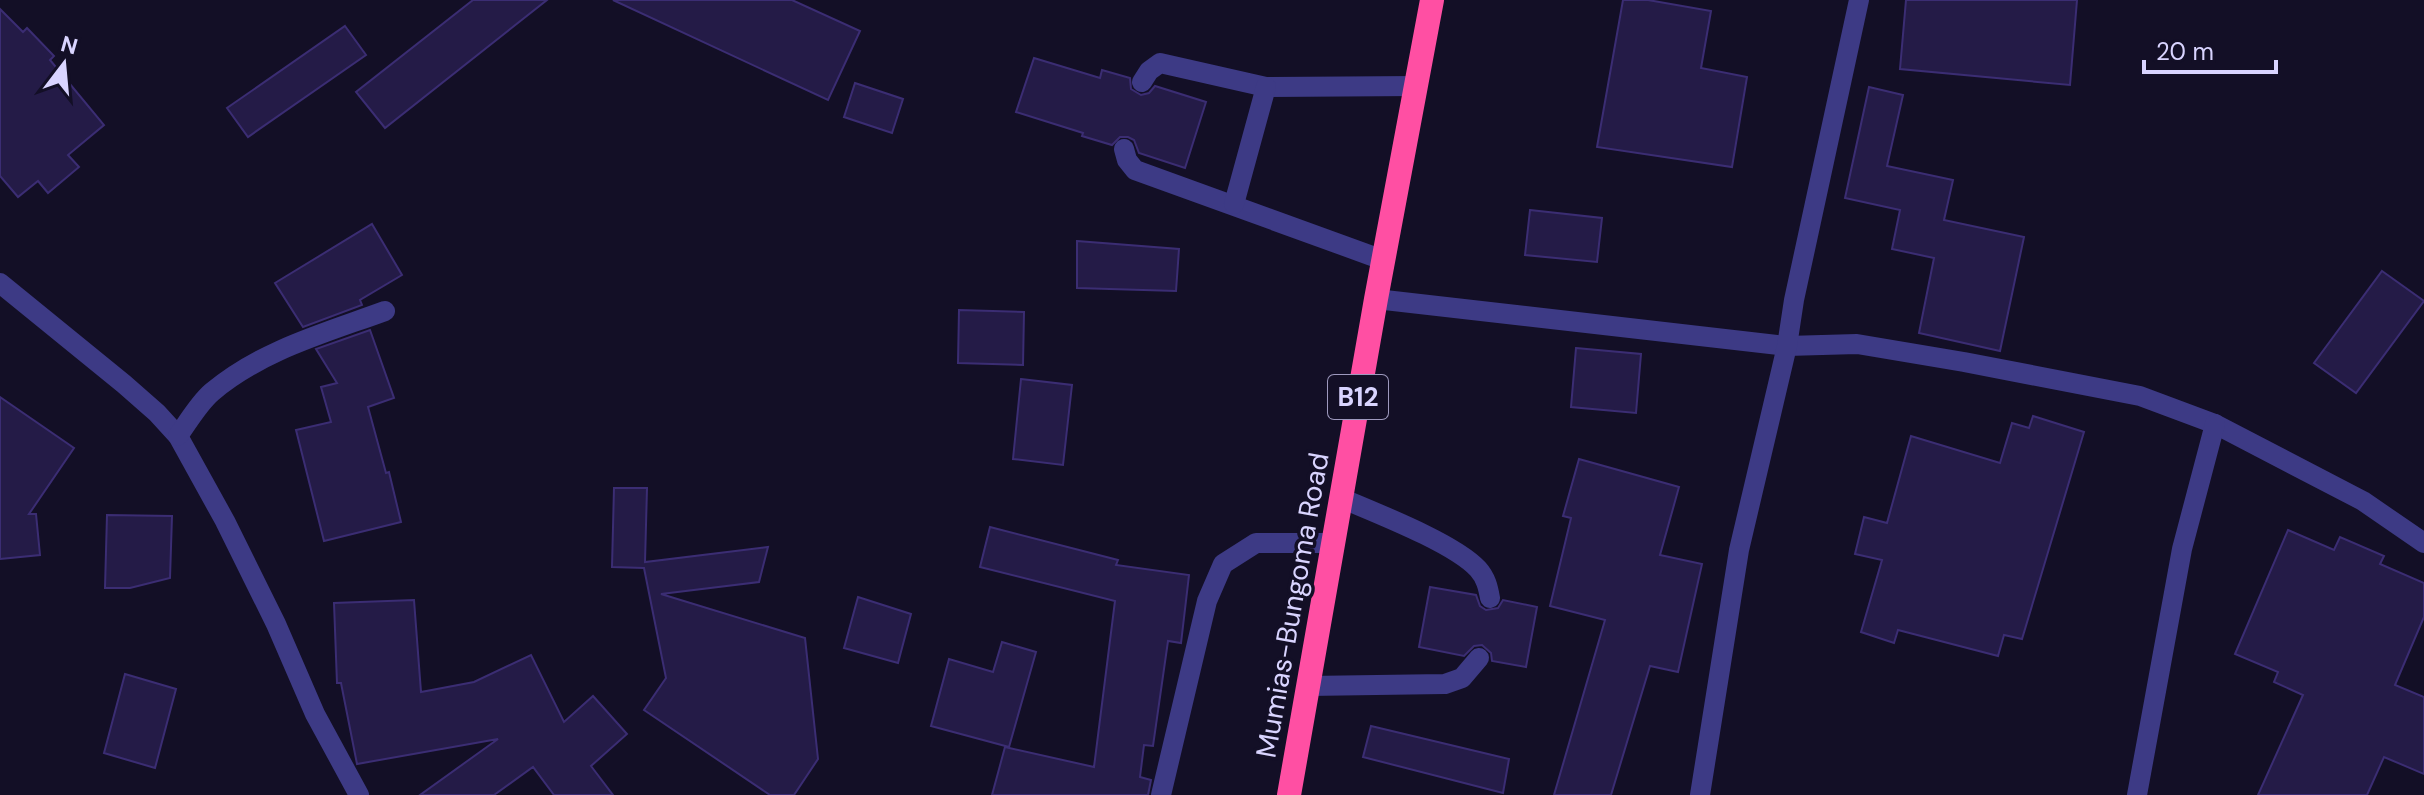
<svg xmlns="http://www.w3.org/2000/svg" width="2424" height="795" font-family="'DM Sans',sans-serif">
<rect width="100%" height="100%" fill="#130f26"/>
<g fill="#241b47" stroke="#3b2d73" stroke-width="2">
<polygon points="473,0 547,0 385,128 356,92"/>
<polygon points="613,0 792,0 860,31 828,100"/>
<polygon points="1623,0 1648,0 1711,11 1701,68 1747,77 1732,167 1597,147"/>
<polygon points="1906,0 2077,0 2070,85 1900,69"/>
<polygon points="0,9 23,32 27,28 54,56 50,60 104,125 68,155 79,167 48,193 38,181 18,197 0,176"/>
<polygon points="345,26 366,55 248,137 227,108"/>
<polygon points="1034,58 1100,78 1102,70 1130,78 1131,89 1141,95 1149,93 1155,86 1206,102 1185,168 1139,153 1134,140 1128,137 1120,137 1112,145 1082,136 1083,133 1016,112"/>
<polygon points="855,83 903,99 892,133 844,117"/>
<polygon points="1869,87 1903,95 1887,166 1953,180 1944,220 2024,237 2000,351 1919,333 1934,258 1892,249 1900,210 1845,198"/>
<polygon points="1530,210 1602,218 1597,262 1525,255"/>
<polygon points="372,224 402,275 360,300 362,305 303,327 275,283"/>
<polygon points="1077,241 1179,249 1176,291 1077,288"/>
<polygon points="2382,271 2424,301 2356,393 2314,363"/>
<polygon points="959,310 1024,312 1023,365 958,363"/>
<polygon points="370,330 394,398 368,407 386,473 389,472 401,522 324,541 296,430 331,422 321,387 337,383 316,349"/>
<polygon points="1576,348 1641,354 1636,413 1571,407"/>
<polygon points="1021,379 1072,385 1063,465 1013,459"/>
<polygon points="0,397 74,448 29,514 36,514 40,555 0,559"/>
<polygon points="2033,416 2084,432 2022,639 2004,635 1998,656 1898,630 1894,643 1861,632 1882,560 1855,554 1864,517 1887,523 1911,436 2000,463 2012,423 2029,428"/>
<polygon points="1579,459 1679,487 1660,555 1702,564 1678,672 1650,666 1611,795 1554,795 1605,620 1550,606 1571,518 1563,516"/>
<polygon points="614,488 647,488 645,562 768,547 759,582 661,594 805,638 818,759 794,795 770,795 644,710 666,678 644,568 612,567"/>
<polygon points="107,515 172,516 170,578 130,588 105,588"/>
<polygon points="990,527 1118,560 1116,565 1189,575 1181,643 1168,641 1153,746 1144,745 1140,777 1151,780 1148,795 992,795 1005,747 1094,767 1115,601 980,567"/>
<polygon points="2288,530 2334,550 2340,537 2384,556 2380,564 2424,583 2424,617 2395,685 2424,697 2424,774 2384,757 2367,795 2258,795 2303,695 2274,682 2278,672 2235,654"/>
<polygon points="1430,587 1476,595 1480,606 1486,610 1498,608 1503,600 1537,607 1526,667 1492,661 1491,653 1482,645 1474,646 1464,656 1419,647"/>
<polygon points="858,597 911,614 898,663 844,648"/>
<polygon points="414,600 421,692 474,682 531,655 564,722 593,696 627,734 591,766 613,795 554,795 533,767 494,795 420,795 498,739 357,764 341,683 337,683 334,603"/>
<polygon points="1002,642 1036,652 1009,747 931,726 949,659 993,672"/>
<polygon points="125,674 176,689 155,768 104,753"/>
<polygon points="1371,726 1509,759 1503,793 1363,757"/>
</g>
<g fill="none" stroke-linecap="round" stroke-linejoin="round">
<g stroke="#3d3a85" stroke-width="20">
<polyline points="1142,82 1149,71 1160,63 1266,87 1417,86"/>
<polyline points="1124,149 1127,160 1135,170 1383,260"/>
<polyline points="1234,204 1266,87"/>
<path d="M1341,498C1376,513 1454,543 1478,569C1486,578 1488,587 1490,598"/>
<polyline points="1308,686 1445,684 1462,678 1479,658"/>
</g>
<g stroke="#3d3a85" stroke-width="20">
<polyline points="0,283 124,384 157,413 178,436 225,521 276,624 315,714 359,795"/>
<polyline points="1376,299 1787,346 1857,344 1964,362 2140,396 2215,424 2363,501 2424,543"/>
<path d="M178,436C188,422 199,403 212,392C262,350 325,333 385,311"/>
<polyline points="1161,795 1207,601 1223,564 1256,543 1333,543"/>
<polyline points="1700,795 1739,550 1787,346 1794,300 1859,0"/>
<polyline points="2137,795 2182,549 2215,424"/>
</g>
<polyline stroke="#ff4fa3" stroke-width="24" points="1289,795 1376,299 1432,0"/>
</g>
<g text-anchor="middle" stroke-width="7" stroke-linejoin="round" paint-order="stroke">
<rect fill="#130f26" stroke="#9e99be" stroke-width="2" x="1328" y="375" width="60" height="44" rx="6"/>
<g font-size="26" font-weight="bold" fill="#d9d4ff">
<text x="1358" y="406">B12</text>
</g>
<g font-size="28" fill="#d9d4ff" stroke="#130f26">
<text transform="translate(1292 605) rotate(-80)" y="10">Mumias-Bungoma Road</text>
</g>
</g>
<g transform="translate(64 64) rotate(16)" stroke="#130f26" stroke-width="6" paint-order="stroke">
<path d="M0-6L14 30L0 20L-14 30Z" fill="#d9d4ff"/>
<text y="-12" font-size="22" font-weight="bold" text-anchor="middle" fill="#d9d4ff">N</text>
</g>
<path d="M2144 60v12h132v-12" fill="none" stroke="#d9d4ff" stroke-width="4"/>
<text x="2156" y="60" font-size="24" fill="#d9d4ff" stroke="#130f26" stroke-width="6" paint-order="stroke">20 m</text>
</svg>
